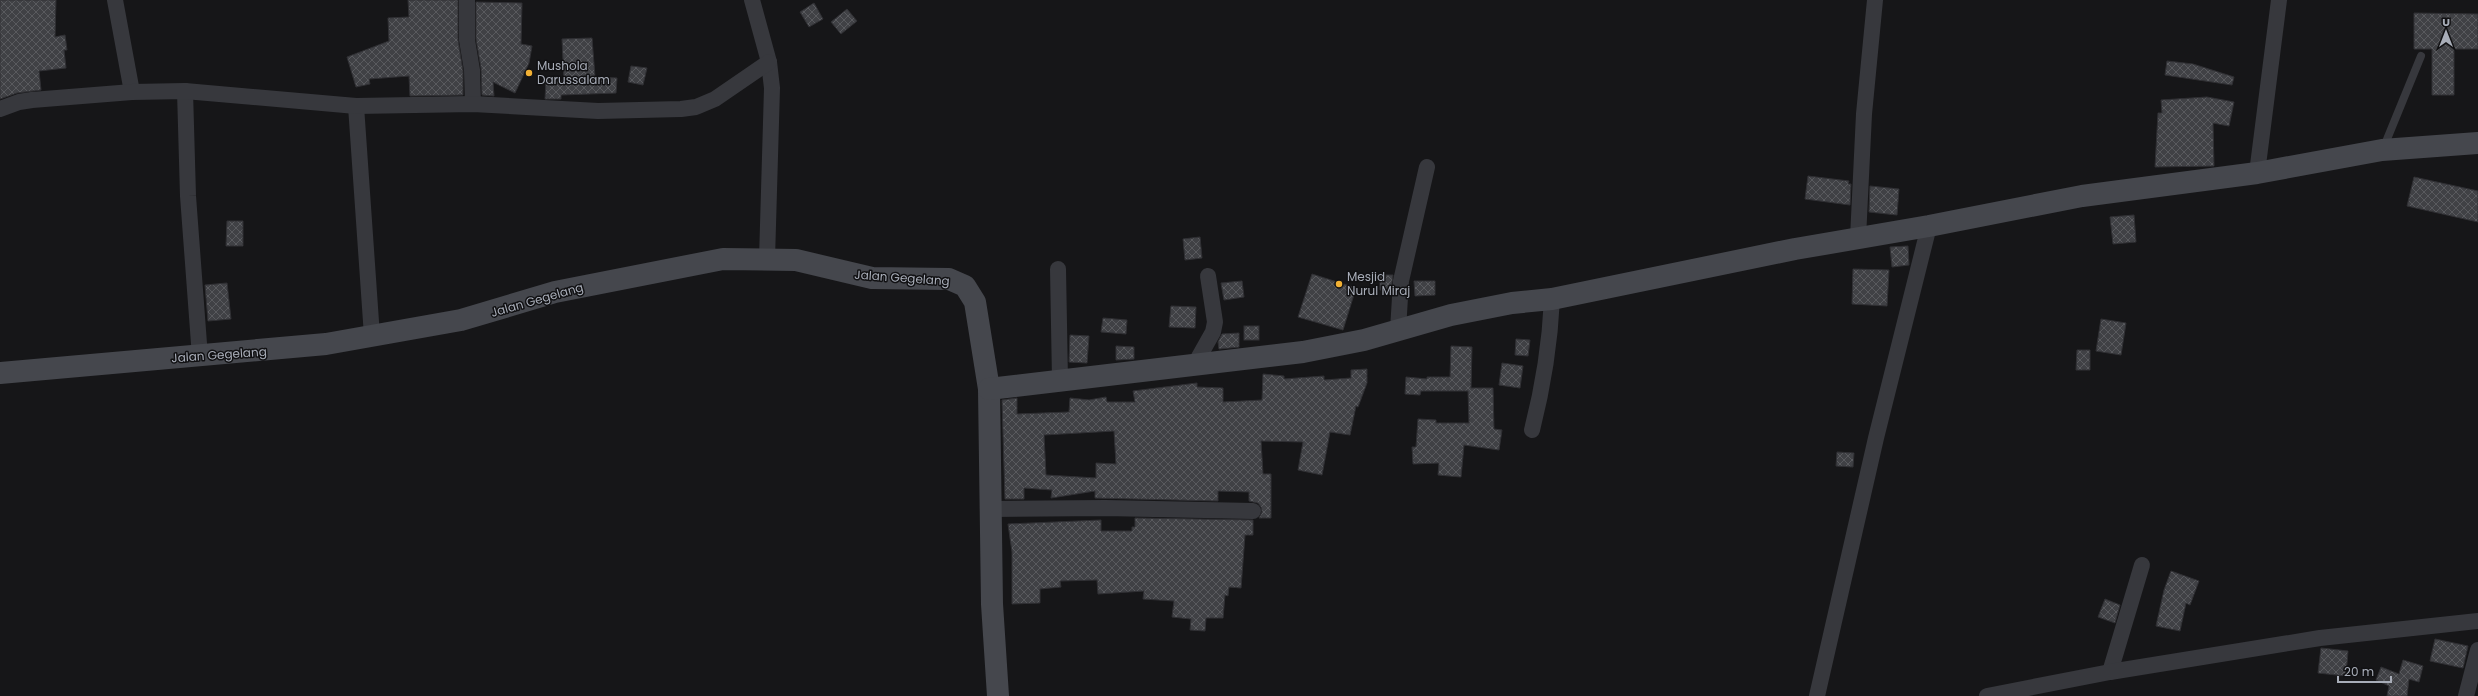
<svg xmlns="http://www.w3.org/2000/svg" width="2478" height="696" font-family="Poppins,sans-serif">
<defs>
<pattern id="building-cross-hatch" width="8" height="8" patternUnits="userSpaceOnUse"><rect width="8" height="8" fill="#404145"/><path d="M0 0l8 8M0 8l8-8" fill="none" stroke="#595a5e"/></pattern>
</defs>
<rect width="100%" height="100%" fill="#161618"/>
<g fill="url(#building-cross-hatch)" stroke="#303034" fill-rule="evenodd">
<polygon points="0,0 56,0 55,37 65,35 67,50 64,50 66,68 39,71 41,90 17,93 0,99"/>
<polygon points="408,0 458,0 458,40 463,71 463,95 410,96 409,76 369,79 370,84 356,87 347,57 389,41 388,18 409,17"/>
<polygon points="476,2 522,3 521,44 532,46 529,63 515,93 493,82 494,96 482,95 481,68 476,39"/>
<polygon points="814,3 823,19 809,27 800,12"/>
<polygon points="847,9 857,21 841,34 831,22"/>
<polygon points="2414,13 2478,14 2478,49 2454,49 2454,95 2432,95 2432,49 2414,49"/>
<polygon points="592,38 595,77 617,78 616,93 561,95 561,99 545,99 546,81 564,81 562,39"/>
<polygon points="2167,61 2193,64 2234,77 2232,85 2165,75"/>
<polygon points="631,66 647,68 643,85 628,82"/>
<polygon points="2207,97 2234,102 2229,126 2213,123 2214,166 2155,167 2158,113 2162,113 2161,100"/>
<polygon points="1808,176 1849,181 1848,184 1851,184 1850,205 1805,199"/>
<polygon points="2414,177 2478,191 2478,222 2407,206"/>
<polygon points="1870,186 1899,189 1897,215 1869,212"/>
<polygon points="2134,215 2136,242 2113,244 2110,217"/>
<polygon points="227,221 243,221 243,246 226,246"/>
<polygon points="1200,237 1202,258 1185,260 1183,239"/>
<polygon points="1908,246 1909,265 1892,267 1890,247"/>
<polygon points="1853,269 1889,270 1887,306 1852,304"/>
<polygon points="1312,274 1356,288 1343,330 1298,317"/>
<polygon points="1380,275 1393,275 1391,290 1380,290"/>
<polygon points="1242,281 1244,297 1224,300 1221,283"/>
<polygon points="1414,281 1435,281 1435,295 1415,296"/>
<polygon points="227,283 231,319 208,321 205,285"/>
<polygon points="1171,306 1196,307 1195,328 1169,327"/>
<polygon points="1103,318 1127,320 1126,334 1101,332"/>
<polygon points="2101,319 2126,323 2121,355 2096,351"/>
<rect x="1244" y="326" width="15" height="14"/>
<polygon points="1239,333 1239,347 1219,349 1218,342 1222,334"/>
<polygon points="1070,335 1089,336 1087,363 1069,362"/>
<polygon points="1516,339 1530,340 1528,356 1515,355"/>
<polygon points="1116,346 1134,347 1134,359 1116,360"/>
<polygon points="1451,346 1472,347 1471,388 1493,388 1494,429 1502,430 1499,450 1464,445 1461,477 1438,475 1439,463 1413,464 1412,447 1416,447 1418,419 1436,420 1436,423 1469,423 1468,391 1421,391 1420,395 1405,394 1406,377 1427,379 1427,377 1450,377"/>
<polygon points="2077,350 2090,350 2090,370 2076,370"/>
<polygon points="1502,363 1523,366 1520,388 1499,385"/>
<path d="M1367,369V383L1358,407L1356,406L1350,435L1330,432L1322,475L1298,470L1303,442L1261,441L1263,474H1271V518H1259L1262,512L1261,507L1258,503L1249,501V492L1218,491V501L1095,498V491L1051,498L1052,490L1024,488V499H1005L1002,400L1017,398V414L1069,412L1070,398L1089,400L1106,397L1107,402H1135L1133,391L1197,383V387L1223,388V402L1262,400L1263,374L1284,376V379L1324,376V380L1351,378V370ZM1114,431L1116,464L1096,463V478L1046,475L1044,435Z"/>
<polygon points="1837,452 1854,453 1853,467 1836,466"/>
<polygon points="1135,518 1253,520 1253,535 1245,535 1241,588 1229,587 1228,596 1225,595 1223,618 1206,618 1205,631 1190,630 1191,619 1172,617 1174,601 1143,599 1144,591 1098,594 1097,580 1060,581 1061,587 1040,589 1040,603 1012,604 1012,552 1008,524 1101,520 1101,531 1132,531 1132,527 1135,527"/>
<polygon points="2171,571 2199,581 2190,605 2186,603 2180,631 2156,626 2164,590"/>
<polygon points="2105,599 2120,605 2115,623 2098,617"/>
<polygon points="2435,639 2468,646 2463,668 2430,661"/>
<polygon points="2321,648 2348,651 2346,676 2318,673"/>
<polygon points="2403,660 2423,666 2419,682 2409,679 2407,696 2387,696 2389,686 2376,680 2381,667 2399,674"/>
</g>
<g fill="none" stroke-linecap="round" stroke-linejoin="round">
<polyline stroke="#37383d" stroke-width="8" points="2383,149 2421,56"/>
<g stroke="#37383d" stroke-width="16">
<polyline points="115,0 132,92"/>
<polyline points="467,0 467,40 472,70 473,104"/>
<polyline points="752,0 769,62 772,88 767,259"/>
<polyline points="185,91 188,196 200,357"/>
<polyline points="356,106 372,336"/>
<polyline points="0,109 19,102 32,100 132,92 185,91 356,106 473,104 598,111 681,109 696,107 715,99 769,62"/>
<polyline points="2257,173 2279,0"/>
<polyline points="1858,238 1864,114 1875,0"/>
<polyline points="1058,269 1060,380"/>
<polyline points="1398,330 1401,281 1427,167"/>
<polyline points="1195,364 1213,332 1215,322 1208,276"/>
<path d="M1532,430C1543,387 1550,343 1552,299"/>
<polyline points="991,509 1105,508 1253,511"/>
<polyline points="2110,672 2142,565"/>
<polyline points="1817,696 1876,438 1929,226"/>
<polyline points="1987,696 2110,672 2320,638 2478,621"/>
<polyline points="2466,696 2478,650"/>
</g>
<g stroke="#45474d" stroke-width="22">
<polyline points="0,373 326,344 461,320 555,292 723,259 796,260 872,278 949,279 965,286 975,302 989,389 992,604 998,696"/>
<polyline points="989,389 1303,352 1364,340 1451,315 1512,303 1552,299 1795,249 1929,226 2082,196 2257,173 2382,150 2478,143"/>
</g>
</g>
<g fill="#f2b134" stroke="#111113" stroke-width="1.5">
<circle cx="529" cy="73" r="4"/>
<circle cx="1339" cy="284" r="4"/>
</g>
<g text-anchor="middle" stroke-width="3" stroke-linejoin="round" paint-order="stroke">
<g font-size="12" fill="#a8adb8" stroke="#111113" text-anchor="start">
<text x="537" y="70">Mushola<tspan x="537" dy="14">Darussalam</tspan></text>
<text x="1347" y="281">Mesjid<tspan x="1347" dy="14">Nurul Miraj</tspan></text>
</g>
<g font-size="12" fill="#a8adb8" stroke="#111113">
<text transform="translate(902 278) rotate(4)" y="4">Jalan Gegelang</text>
<text transform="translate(537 300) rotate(-16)" y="4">Jalan Gegelang</text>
<text transform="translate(219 355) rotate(-4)" y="4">Jalan Gegelang</text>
</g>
</g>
<g transform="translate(2446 32)" stroke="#111113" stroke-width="3" paint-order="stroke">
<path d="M0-3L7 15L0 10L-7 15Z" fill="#a8adb8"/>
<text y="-6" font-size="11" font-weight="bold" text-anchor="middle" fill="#a8adb8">U</text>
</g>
<path d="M2338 676v6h53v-6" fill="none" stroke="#a8adb8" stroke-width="2"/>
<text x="2344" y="676" font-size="12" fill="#a8adb8" stroke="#111113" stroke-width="3" paint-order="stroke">20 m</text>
</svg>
